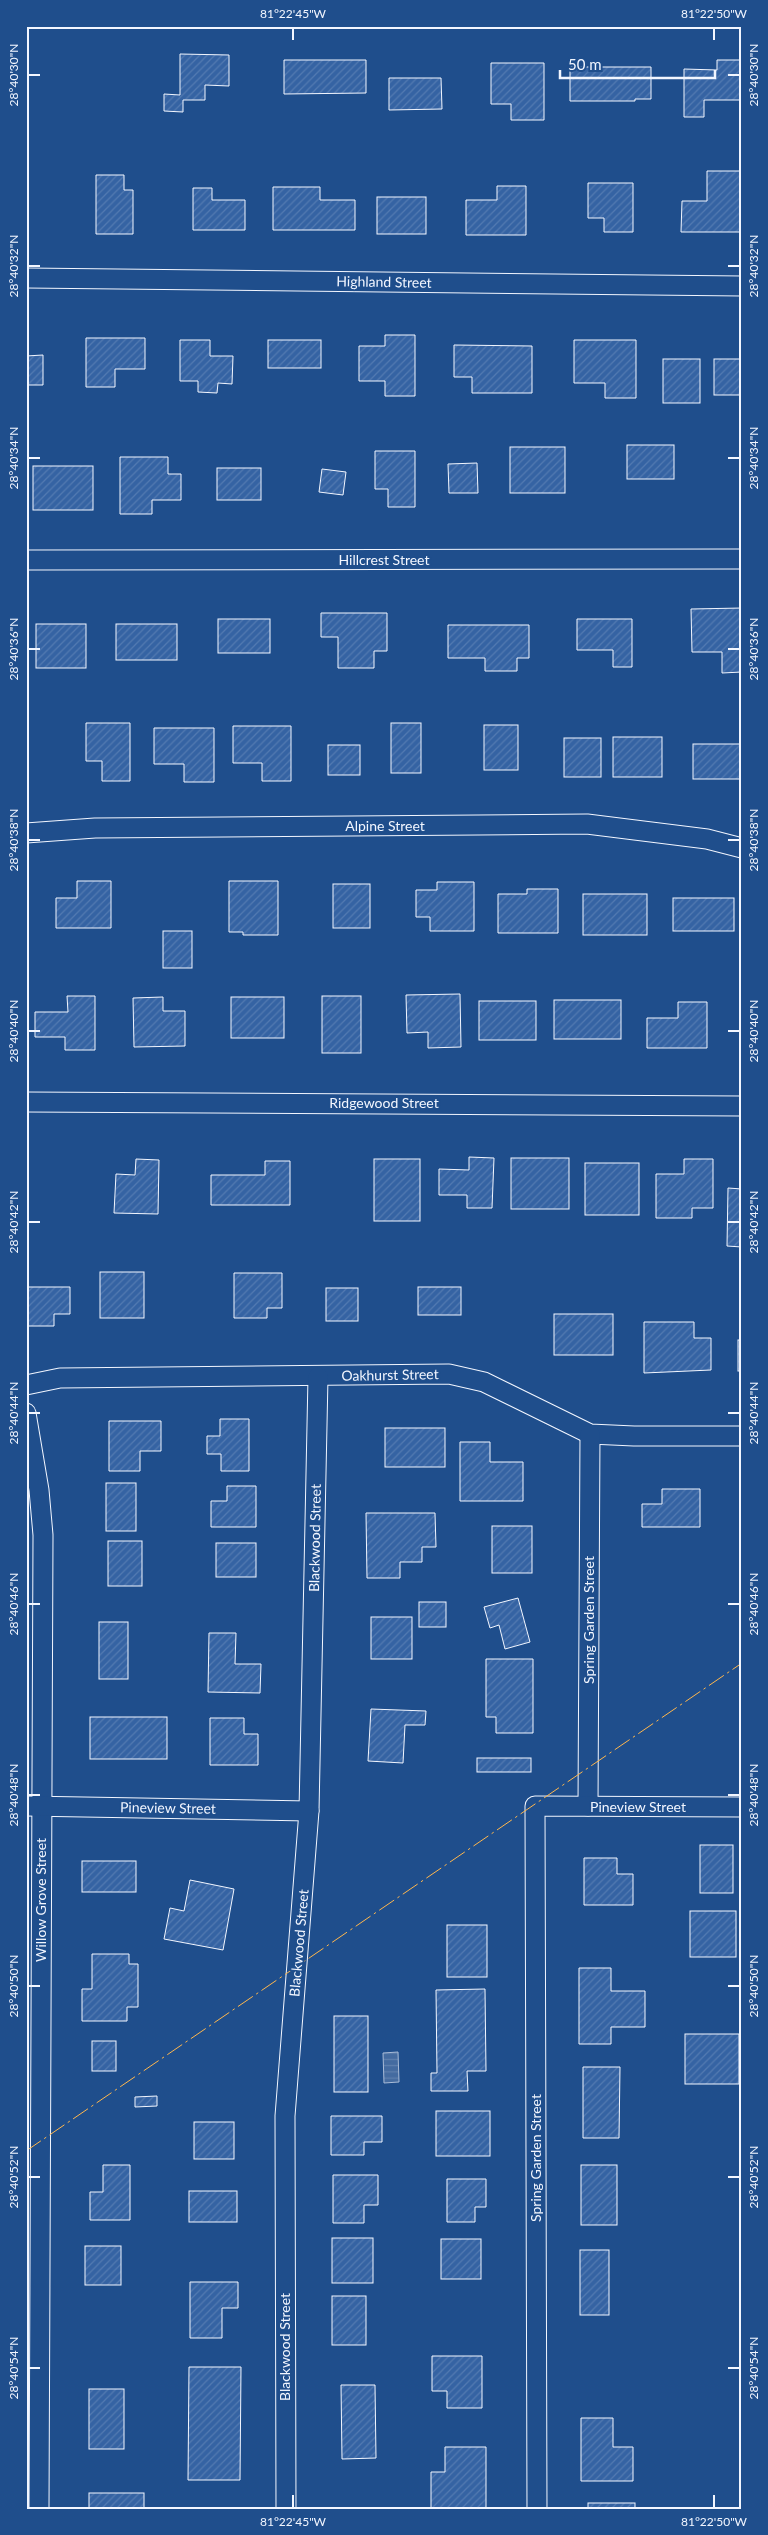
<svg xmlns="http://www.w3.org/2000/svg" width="768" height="2535" font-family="Lato,sans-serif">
<defs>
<pattern id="water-rules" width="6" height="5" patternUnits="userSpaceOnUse" patternTransform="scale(1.25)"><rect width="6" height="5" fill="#446ba0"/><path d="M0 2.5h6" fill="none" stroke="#5f81ae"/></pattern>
<pattern id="building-hatch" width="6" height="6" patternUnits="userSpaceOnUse" patternTransform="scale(1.25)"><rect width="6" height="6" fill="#3563a3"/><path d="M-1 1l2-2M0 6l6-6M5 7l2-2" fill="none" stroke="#537ab1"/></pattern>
</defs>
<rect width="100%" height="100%" fill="#1f4e8c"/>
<polygon fill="url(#water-rules)" stroke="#a8bbd7" points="398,2052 399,2082 384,2083 383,2053"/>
<g fill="url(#building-hatch)" stroke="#f2f6ff">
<polygon points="180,54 229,55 229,86 205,85 205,100 183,100 183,112 164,111 164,94 180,95"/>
<polygon points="284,60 366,60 366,93 284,94"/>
<polygon points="717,60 742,60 742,100 704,100 704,117 684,117 684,69 717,70"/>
<polygon points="491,63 544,63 544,120 511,120 511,104 491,104"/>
<polygon points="570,67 651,67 651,99 635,99 635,101 570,101"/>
<polygon points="389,78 441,78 442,109 389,110"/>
<polygon points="707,171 742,171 742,232 681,232 682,201 707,201"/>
<polygon points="96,175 124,175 124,190 133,190 133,234 96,234"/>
<polygon points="588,183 633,183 633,232 604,232 604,218 588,218"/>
<polygon points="497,186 526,186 526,235 466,235 466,200 497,200"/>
<polygon points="273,187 320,187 320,200 355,200 355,230 273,230"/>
<polygon points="193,188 212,188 212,200 245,200 245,230 193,230"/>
<rect x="377" y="197" width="49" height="37"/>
<polygon points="385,335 415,335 415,396 385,396 385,381 359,381 359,346 385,346"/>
<polygon points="86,338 145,338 145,369 115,369 115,387 86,387"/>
<polygon points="180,340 210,340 210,356 233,356 232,384 218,383 217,393 198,392 198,381 180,381"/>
<rect x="268" y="340" width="53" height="28"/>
<polygon points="574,340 636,340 636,398 605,398 605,383 574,383"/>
<polygon points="454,345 532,346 532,393 472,393 472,377 454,377"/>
<polygon points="43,355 43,385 26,385 26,396 26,356"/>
<rect x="663" y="359" width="37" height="44"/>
<rect x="714" y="359" width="28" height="36"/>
<rect x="627" y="445" width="47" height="34"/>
<rect x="510" y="447" width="55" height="46"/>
<polygon points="375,451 415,451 415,507 388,507 388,489 375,489"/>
<polygon points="120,457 168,457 168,474 181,474 181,500 152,500 152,514 120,514"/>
<polygon points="477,463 478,493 449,493 448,464"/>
<rect x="33" y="466" width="60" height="44"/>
<rect x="217" y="468" width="44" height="32"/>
<polygon points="322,469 346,472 343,495 319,492"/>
<polygon points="742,608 742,672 722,673 722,652 692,652 691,609"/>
<polygon points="321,613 387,613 387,651 374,651 374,668 338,668 338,637 321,637"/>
<rect x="218" y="619" width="52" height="34"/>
<polygon points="577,619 632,619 632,667 613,667 613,650 577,650"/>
<rect x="36" y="624" width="50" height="44"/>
<rect x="116" y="624" width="61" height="36"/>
<polygon points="448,625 529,625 529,658 517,658 517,671 485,671 485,658 448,658"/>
<polygon points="86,723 130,723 130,781 102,781 102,761 86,761"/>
<rect x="391" y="723" width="30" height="50"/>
<rect x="484" y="725" width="34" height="45"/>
<polygon points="233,726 291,726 291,781 262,781 262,763 233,763"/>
<polygon points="154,728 214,728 214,782 184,782 184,764 154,764"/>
<rect x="613" y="737" width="49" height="40"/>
<rect x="564" y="738" width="37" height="39"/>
<rect x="693" y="744" width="49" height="35"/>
<rect x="328" y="745" width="32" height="30"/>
<polygon points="77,881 111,881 111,928 56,928 56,898 77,898"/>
<polygon points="229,881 278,881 278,935 243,935 243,932 229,932"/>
<polygon points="437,882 474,882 474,931 430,931 430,917 416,917 416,890 437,890"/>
<rect x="333" y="884" width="37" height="44"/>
<polygon points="527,889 558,889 558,933 498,933 498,894 527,894"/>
<rect x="583" y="894" width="64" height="41"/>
<rect x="673" y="898" width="61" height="33"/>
<rect x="163" y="931" width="29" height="37"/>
<polygon points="460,994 461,1047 428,1048 428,1032 407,1033 406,995"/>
<polygon points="67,996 95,996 95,1050 65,1050 65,1037 35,1037 35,1012 68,1012"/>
<rect x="322" y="996" width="39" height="57"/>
<polygon points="163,997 163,1011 185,1011 185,1046 134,1047 133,998"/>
<rect x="231" y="997" width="53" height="41"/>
<rect x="554" y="1000" width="67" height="39"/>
<rect x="479" y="1001" width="57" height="39"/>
<polygon points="678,1002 707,1002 707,1048 647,1048 647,1018 678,1018"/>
<polygon points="469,1157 494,1158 492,1208 467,1208 467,1195 439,1195 439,1169 469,1170"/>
<rect x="511" y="1158" width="58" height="51"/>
<polygon points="136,1159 159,1160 158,1214 114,1213 116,1174 135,1175"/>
<rect x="374" y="1159" width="46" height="62"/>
<polygon points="684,1159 713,1159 713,1208 692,1208 692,1218 656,1218 656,1174 684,1174"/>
<polygon points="265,1161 290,1161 290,1205 211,1205 211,1175 265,1175"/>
<rect x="585" y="1163" width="54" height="52"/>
<polygon points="728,1188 742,1189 742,1247 727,1246"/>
<rect x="100" y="1272" width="44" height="46"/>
<polygon points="234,1273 282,1273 282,1308 267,1308 267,1318 234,1318"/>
<polygon points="26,1287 70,1287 70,1314 54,1314 54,1326 26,1326"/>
<rect x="418" y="1287" width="43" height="28"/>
<rect x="326" y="1288" width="32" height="33"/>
<rect x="554" y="1314" width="59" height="41"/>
<polygon points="644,1322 694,1322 694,1338 711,1338 711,1370 644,1373"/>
<rect x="738" y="1340" width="4" height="31"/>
<polygon points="220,1419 249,1419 249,1471 221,1471 221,1454 207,1454 207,1436 220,1436"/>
<polygon points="109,1421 161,1421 161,1451 140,1451 140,1471 109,1471"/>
<rect x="385" y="1428" width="60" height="39"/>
<polygon points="460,1442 490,1442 490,1462 523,1462 523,1501 460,1501"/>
<rect x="106" y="1483" width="30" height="48"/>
<polygon points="227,1486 256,1486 256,1527 211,1527 211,1501 227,1501"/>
<polygon points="662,1489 700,1489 700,1527 642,1527 642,1504 662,1504"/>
<polygon points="366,1513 435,1513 436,1547 422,1547 422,1562 400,1562 400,1578 367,1578"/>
<rect x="492" y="1526" width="40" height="47"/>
<rect x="108" y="1541" width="34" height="45"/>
<rect x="216" y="1543" width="40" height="34"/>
<polygon points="518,1598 530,1642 505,1649 499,1625 490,1628 484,1607"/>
<rect x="419" y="1602" width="27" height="25"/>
<rect x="371" y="1617" width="41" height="42"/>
<rect x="99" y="1622" width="29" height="57"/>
<polygon points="209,1633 236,1633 235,1664 261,1664 260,1693 208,1692"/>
<polygon points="486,1659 533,1659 533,1733 496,1733 496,1717 486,1717"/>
<polygon points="371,1709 426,1711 425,1725 405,1725 403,1763 368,1761"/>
<rect x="90" y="1717" width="77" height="42"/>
<polygon points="210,1718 244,1718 244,1734 258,1734 258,1765 210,1765"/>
<rect x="477" y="1758" width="54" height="14"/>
<rect x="700" y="1845" width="33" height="48"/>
<polygon points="584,1858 617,1858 617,1874 633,1874 633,1905 584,1905"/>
<rect x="82" y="1861" width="54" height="31"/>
<polygon points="190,1880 234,1889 223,1950 164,1939 170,1908 184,1911"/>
<rect x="690" y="1911" width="46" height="46"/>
<rect x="447" y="1925" width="40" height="52"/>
<polygon points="92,1954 129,1954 129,1964 138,1964 138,2007 127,2007 127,2021 82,2021 82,1989 92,1989"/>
<polygon points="579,1968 611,1968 611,1991 645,1991 645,2027 611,2027 611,2044 579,2044"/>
<polygon points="485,1989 486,2071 467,2071 468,2091 431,2091 431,2073 437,2073 436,1990"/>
<rect x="334" y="2016" width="34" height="76"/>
<rect x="685" y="2034" width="54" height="50"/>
<rect x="92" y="2041" width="24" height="30"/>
<polygon points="583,2067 620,2067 619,2138 583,2138"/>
<polygon points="157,2096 157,2106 135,2107 135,2097"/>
<rect x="436" y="2111" width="54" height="45"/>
<polygon points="331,2116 382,2116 382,2142 364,2142 364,2155 331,2155"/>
<rect x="194" y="2122" width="40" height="37"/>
<polygon points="103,2165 130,2165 130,2220 90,2220 90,2192 103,2192"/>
<rect x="581" y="2165" width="36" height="60"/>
<polygon points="333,2175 378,2175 378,2205 364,2205 364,2223 333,2223"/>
<polygon points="447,2179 486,2179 486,2207 475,2207 475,2222 447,2222"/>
<rect x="189" y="2191" width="48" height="31"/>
<rect x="332" y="2238" width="41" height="45"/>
<rect x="441" y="2239" width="40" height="40"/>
<rect x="85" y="2246" width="36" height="39"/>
<rect x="580" y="2250" width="29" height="65"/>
<polygon points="190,2282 238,2282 238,2308 222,2308 222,2338 190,2338"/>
<rect x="332" y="2296" width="34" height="49"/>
<polygon points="432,2356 482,2356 482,2408 447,2408 447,2391 432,2391"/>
<polygon points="189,2367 241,2367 240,2480 188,2480"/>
<polygon points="341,2385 375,2385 376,2458 342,2459"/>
<rect x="89" y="2389" width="35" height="60"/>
<polygon points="581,2418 613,2418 613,2447 633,2447 633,2481 581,2481"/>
<polygon points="445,2447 486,2447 486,2509 431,2508 431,2472 445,2472"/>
<rect x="89" y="2493" width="55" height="16"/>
<rect x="588" y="2503" width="47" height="6"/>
</g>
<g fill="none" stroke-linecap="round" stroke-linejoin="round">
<g stroke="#f2f6ff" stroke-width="21">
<g id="minor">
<polyline points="26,278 742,286"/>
<polyline points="26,560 742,559"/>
<polyline points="26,833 95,828 587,824 707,839 742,848"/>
<polyline points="26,1102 742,1106"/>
<polyline points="26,1385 60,1378 449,1374 484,1382 590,1434 634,1436 742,1436"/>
<polyline points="26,1413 39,1490 43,1535 39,2509"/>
<polyline points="26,1806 309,1811"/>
<polyline points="588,1806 590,1434"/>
<polyline points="286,2509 285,2116 309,1811 318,1377"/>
<polyline points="537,2509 535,1806 742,1807"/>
</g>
</g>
<use href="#minor" stroke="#1f4e8c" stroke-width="19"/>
<polyline stroke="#ffb74d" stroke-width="1" stroke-dasharray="18 4 2.5 4" stroke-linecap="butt" points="26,2151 742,1663"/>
</g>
<path fill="none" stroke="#f2f6ff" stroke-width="2" d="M293,28V40M714,28V40M28,75H40M728,75H740M28,266H40M728,266H740M28,458H40M728,458H740M28,649H40M728,649H740M28,840H40M728,840H740M28,1031H40M728,1031H740M28,1222H40M728,1222H740M28,1413H40M728,1413H740M28,1604H40M728,1604H740M28,1795H40M728,1795H740M28,1986H40M728,1986H740M28,2177H40M728,2177H740M28,2368H40M728,2368H740M293,2495V2508M714,2495V2508"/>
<g text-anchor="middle" stroke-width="4" stroke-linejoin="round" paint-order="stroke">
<g font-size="14" fill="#f2f6ff" stroke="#1f4e8c">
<text transform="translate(384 282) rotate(1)" y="5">Highland Street</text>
<text x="384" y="565">Hillcrest Street</text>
<text x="385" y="831">Alpine Street</text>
<text x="384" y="1108">Ridgewood Street</text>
<text transform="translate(390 1375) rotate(-1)" y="5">Oakhurst Street</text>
<text transform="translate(315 1538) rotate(-89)" y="5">Blackwood Street</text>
<text transform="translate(589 1620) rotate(-90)" y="5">Spring Garden Street</text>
<text x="638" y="1812">Pineview Street</text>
<text transform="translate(168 1808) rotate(1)" y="5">Pineview Street</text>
<text transform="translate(41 1900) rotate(-90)" y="5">Willow Grove Street</text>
<text transform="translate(299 1943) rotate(-85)" y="5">Blackwood Street</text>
<text transform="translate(536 2158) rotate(-90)" y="5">Spring Garden Street</text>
<text transform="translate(285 2347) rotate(-90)" y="5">Blackwood Street</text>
</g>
</g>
<rect width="768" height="2535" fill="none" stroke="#1f4e8c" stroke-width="55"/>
<path d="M560 70v8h155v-8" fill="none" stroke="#f2f6ff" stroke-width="2.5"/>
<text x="568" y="70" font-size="15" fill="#f2f6ff" stroke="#1f4e8c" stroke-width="4" paint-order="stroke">50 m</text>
<rect x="28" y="28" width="712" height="2480" fill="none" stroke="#f2f6ff" stroke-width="2"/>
<g font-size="12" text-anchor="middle" fill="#f2f6ff">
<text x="293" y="18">81°22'45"W</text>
<text x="714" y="18">81°22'50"W</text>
<text transform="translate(754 75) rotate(-90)" y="4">28°40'30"N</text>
<text transform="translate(14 75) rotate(-90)" y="4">28°40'30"N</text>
<text transform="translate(754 266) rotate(-90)" y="4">28°40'32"N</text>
<text transform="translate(14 266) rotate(-90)" y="4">28°40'32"N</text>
<text transform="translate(754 458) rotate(-90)" y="4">28°40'34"N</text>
<text transform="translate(14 458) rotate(-90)" y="4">28°40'34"N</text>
<text transform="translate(14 649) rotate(-90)" y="4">28°40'36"N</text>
<text transform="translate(754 649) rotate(-90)" y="4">28°40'36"N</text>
<text transform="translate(754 840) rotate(-90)" y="4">28°40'38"N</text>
<text transform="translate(14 840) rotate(-90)" y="4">28°40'38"N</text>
<text transform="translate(14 1031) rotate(-90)" y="4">28°40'40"N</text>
<text transform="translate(754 1031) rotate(-90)" y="4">28°40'40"N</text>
<text transform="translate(14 1222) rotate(-90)" y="4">28°40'42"N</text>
<text transform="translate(754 1222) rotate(-90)" y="4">28°40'42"N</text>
<text transform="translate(754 1413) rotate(-90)" y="4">28°40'44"N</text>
<text transform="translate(14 1413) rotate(-90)" y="4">28°40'44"N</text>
<text transform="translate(754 1604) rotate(-90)" y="4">28°40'46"N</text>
<text transform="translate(14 1604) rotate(-90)" y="4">28°40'46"N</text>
<text transform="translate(754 1795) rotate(-90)" y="4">28°40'48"N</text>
<text transform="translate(14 1795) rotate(-90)" y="4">28°40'48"N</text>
<text transform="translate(14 1986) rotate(-90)" y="4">28°40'50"N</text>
<text transform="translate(754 1986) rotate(-90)" y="4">28°40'50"N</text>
<text transform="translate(754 2177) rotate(-90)" y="4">28°40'52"N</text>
<text transform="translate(14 2177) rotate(-90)" y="4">28°40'52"N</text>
<text transform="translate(14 2368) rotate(-90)" y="4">28°40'54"N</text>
<text transform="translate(754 2368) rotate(-90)" y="4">28°40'54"N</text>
<text x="293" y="2526">81°22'45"W</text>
<text x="714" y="2526">81°22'50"W</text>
</g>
</svg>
